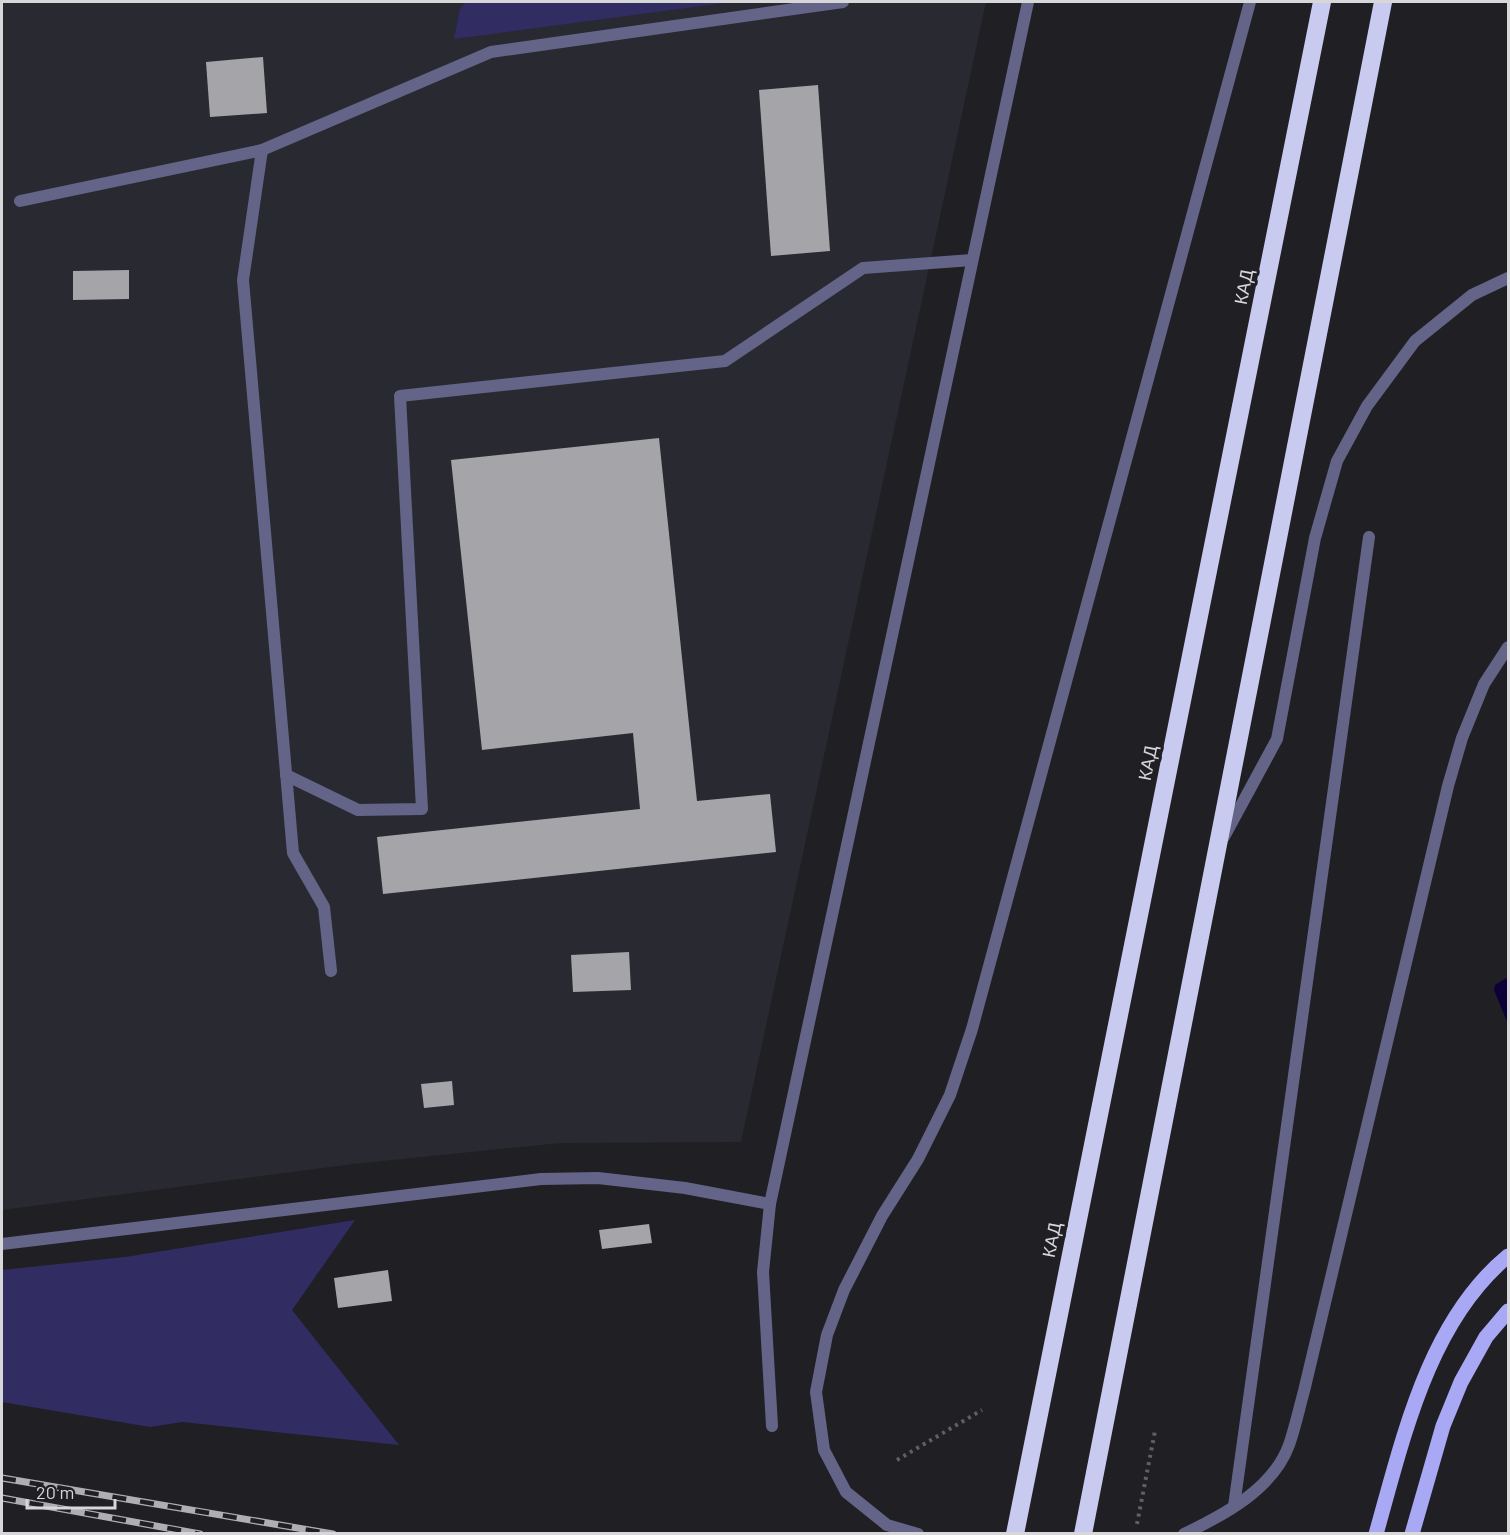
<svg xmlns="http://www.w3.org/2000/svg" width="1510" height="1535" font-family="Barlow,sans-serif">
<rect width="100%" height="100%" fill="#1f1f24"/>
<polygon fill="#292932" points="2,2 986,2 741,1142 560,1143 353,1164 2,1210"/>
<g fill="#312d63">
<polygon points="466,2 731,2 454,39 460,9"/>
<polygon points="355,1220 292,1310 399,1445 182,1422 150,1427 2,1402 2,1270 125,1257"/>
</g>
<polygon fill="#0e0036" points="1508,977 1508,1024 1494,990 1495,985"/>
<g fill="#a4a4a9">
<polygon points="263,57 267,113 210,117 206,62"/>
<polygon points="818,85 830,251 771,256 759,90"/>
<polygon points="129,270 129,299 73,300 73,271"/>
<polygon points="659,438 697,801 770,794 776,852 383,894 377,837 640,809 633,733 482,750 451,460"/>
<polygon points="629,952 631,990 573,992 571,955"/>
<polygon points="452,1081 454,1105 424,1108 421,1084"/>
<polygon points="649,1224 652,1243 602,1249 599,1230"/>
<polygon points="388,1270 392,1301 338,1308 334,1278"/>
</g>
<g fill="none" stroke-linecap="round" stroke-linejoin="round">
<g stroke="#606064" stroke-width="4" stroke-dasharray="3 4.5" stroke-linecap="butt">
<polyline points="897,1460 982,1410"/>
<polyline points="1137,1524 1155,1431"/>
</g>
<g stroke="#636488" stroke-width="12">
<polyline points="262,150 243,280 293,853 324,907 331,971"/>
<polyline points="20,201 262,150 491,52 843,2"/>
<polyline points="286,775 358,810 422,809 400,396 725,361 863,268 972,260"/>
<polyline points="2,1244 541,1179 598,1178 685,1188 770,1204"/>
<polyline points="772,1426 763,1272 770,1204 1028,2"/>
<polyline points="1234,1506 1369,537"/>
</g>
<g stroke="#636488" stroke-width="12">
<polyline points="1224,837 1277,739 1315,538 1337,461 1367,406 1415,341 1472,295 1508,278"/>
<polyline points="918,1534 887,1525 846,1492 824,1450 816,1392 827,1335 844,1290 882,1216 918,1159 950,1095 972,1029 1250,2"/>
<path d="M1184,1534C1224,1515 1273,1489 1289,1445C1295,1428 1299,1409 1304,1391L1448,786L1462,738L1484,684L1508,647"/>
</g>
<g stroke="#a8a8f4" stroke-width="15">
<path d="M1376,1534C1403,1439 1428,1322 1508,1256"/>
<polyline points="1412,1534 1443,1426 1461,1382 1486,1337 1508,1311"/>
</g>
<g stroke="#c9caef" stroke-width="18">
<polyline points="1015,1534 1322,2"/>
<polyline points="1083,1534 1383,2"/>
</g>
<g stroke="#afafb2" stroke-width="7">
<g id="rail">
<polyline points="2,1478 333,1534"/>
<polyline points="2,1498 200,1534"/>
</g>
</g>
<use href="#rail" stroke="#1f1f24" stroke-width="4.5" stroke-dasharray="14" stroke-linecap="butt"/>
</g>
<g text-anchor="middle" stroke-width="6" stroke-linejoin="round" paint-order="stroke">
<g font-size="18" fill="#d7d7da" stroke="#1f1f24">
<text transform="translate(1244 287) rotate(-79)" y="6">КАД</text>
<text transform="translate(1148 763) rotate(-79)" y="6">КАД</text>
<text transform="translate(1052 1240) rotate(-79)" y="6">КАД</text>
</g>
</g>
<rect width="1510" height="1535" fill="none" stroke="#d7d7da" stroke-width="6"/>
<path d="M27 1499v9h88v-9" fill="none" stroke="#d7d7da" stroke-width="3"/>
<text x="36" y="1499" font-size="18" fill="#d7d7da" stroke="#1f1f24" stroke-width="4.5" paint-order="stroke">20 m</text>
</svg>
